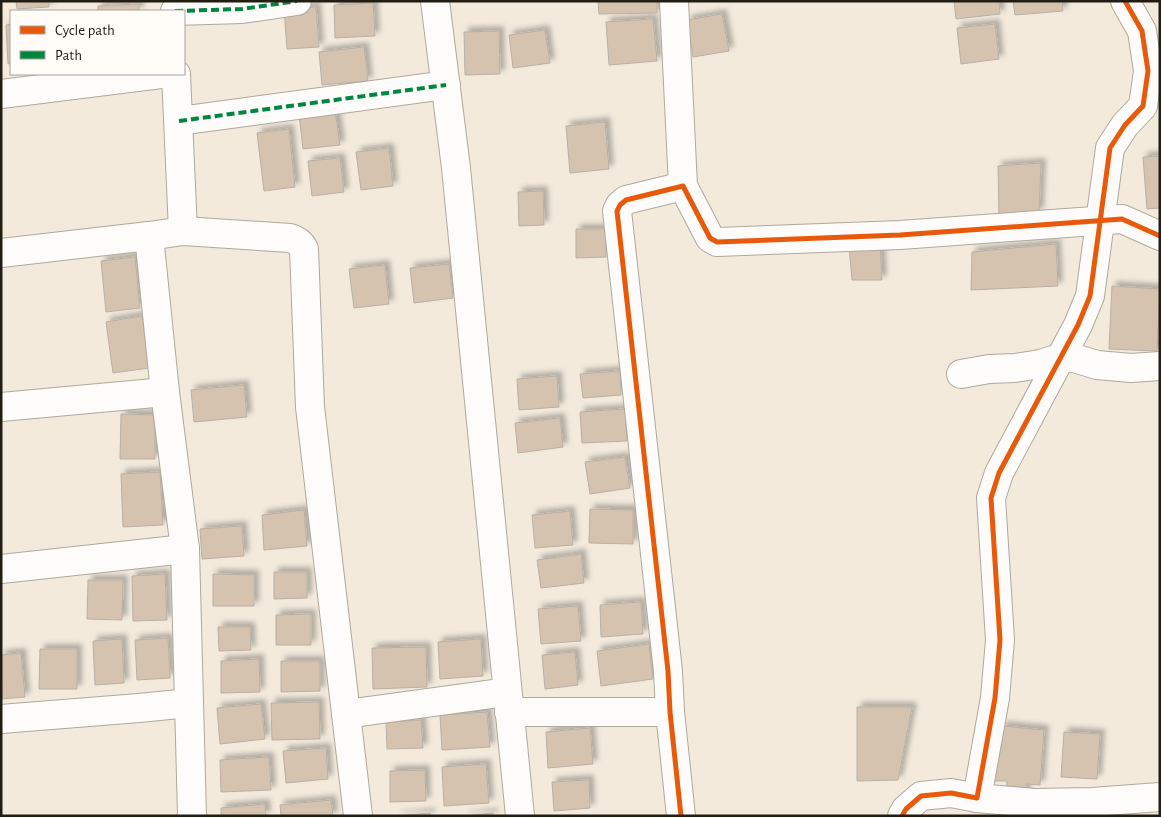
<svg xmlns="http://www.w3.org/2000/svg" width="1161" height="817" font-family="'Alegreya Sans',sans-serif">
<defs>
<filter id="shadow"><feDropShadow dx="4.5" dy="-4.5" stdDeviation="2.5" flood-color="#0004"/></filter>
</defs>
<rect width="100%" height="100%" fill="#f3eadc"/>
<g fill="#d5c3af" stroke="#b8b0a7" filter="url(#shadow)">
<polygon points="16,1 49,1 49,7 17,9"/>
<polygon points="598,1 657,1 657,13 599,14"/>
<polygon points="954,1 999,1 1000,14 956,19"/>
<polygon points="1013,1 1062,1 1063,11 1015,15"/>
<polygon points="373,3 375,36 335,38 334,5"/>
<polygon points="139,4 139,11 98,11 98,6"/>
<polygon points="316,7 319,47 287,49 284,9"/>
<polygon points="722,14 729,51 693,57 687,20"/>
<polygon points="653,19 657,61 609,65 606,22"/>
<polygon points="11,24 11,63 8,64 6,25"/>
<polygon points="995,24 999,59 961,64 957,28"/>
<polygon points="545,30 550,63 513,68 509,35"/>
<polygon points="499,31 500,74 465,75 464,32"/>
<polygon points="364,47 368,81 322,85 319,52"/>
<polygon points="335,110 340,145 303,149 299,115"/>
<polygon points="605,122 609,169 570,173 566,126"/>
<polygon points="289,129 295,187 264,191 257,133"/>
<polygon points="389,148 393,186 361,190 356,152"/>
<polygon points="1160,156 1160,208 1147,209 1143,157"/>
<polygon points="340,158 344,192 312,196 308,161"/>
<polygon points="1041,163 1039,212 999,217 998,166"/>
<polygon points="543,191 544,225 519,226 518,192"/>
<polygon points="576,229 606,229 606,257 576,258"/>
<polygon points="880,243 882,280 852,280 849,246"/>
<polygon points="1056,244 1058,286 971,290 972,252"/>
<polygon points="135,257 140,308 106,312 101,261"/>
<polygon points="449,264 453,298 414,303 410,268"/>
<polygon points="385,265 389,304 354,308 349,269"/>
<polygon points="1112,286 1160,289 1157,351 1109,349"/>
<polygon points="142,316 149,368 113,373 106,322"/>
<polygon points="620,371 621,395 583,398 580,374"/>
<polygon points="557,376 559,407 519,410 517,379"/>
<polygon points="244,385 247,417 194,422 191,390"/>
<polygon points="625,409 627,441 582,443 580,412"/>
<polygon points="121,414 155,415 155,459 120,459"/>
<polygon points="560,418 563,447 518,453 515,423"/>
<polygon points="625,457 630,488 590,494 585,462"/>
<polygon points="160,472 163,525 123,527 121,474"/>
<polygon points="590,509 633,510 633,544 589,543"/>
<polygon points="304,510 307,546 264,550 262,515"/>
<polygon points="570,511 573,545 535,548 532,515"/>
<polygon points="242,526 244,556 202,559 200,529"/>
<polygon points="581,554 584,583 541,588 537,560"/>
<polygon points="274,572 307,572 307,598 274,599"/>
<polygon points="165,574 167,620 133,621 132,576"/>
<polygon points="213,574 254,575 254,606 213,606"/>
<polygon points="88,580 123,580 122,620 87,619"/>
<polygon points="641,602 643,634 601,637 600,605"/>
<polygon points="578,606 581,641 541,644 538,609"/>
<polygon points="311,614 311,645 276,645 276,615"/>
<polygon points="218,627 250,627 251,650 219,651"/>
<polygon points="168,638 170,678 137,680 135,640"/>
<polygon points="122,639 124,683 95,685 93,641"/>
<polygon points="481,639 483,676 440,679 438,642"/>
<polygon points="649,644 653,679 601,686 597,651"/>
<polygon points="426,647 427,687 373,689 372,648"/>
<polygon points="40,649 77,649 77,689 39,689"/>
<polygon points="575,652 578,685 545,689 542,655"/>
<polygon points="21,653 25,697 2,699 1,655"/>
<polygon points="259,659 260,692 221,693 221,661"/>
<polygon points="281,661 320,661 320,691 281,692"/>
<polygon points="319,702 320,739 272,740 271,703"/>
<polygon points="261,704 265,739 220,744 217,708"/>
<polygon points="857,707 912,707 898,780 857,781"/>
<polygon points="487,712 490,747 442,750 440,715"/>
<polygon points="421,720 423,748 387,749 386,722"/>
<polygon points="1002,726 1044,730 1040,785 1026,784 1025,796 1006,794 1007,781 989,781"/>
<polygon points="590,728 593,764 548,768 546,732"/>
<polygon points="1064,732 1100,734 1097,779 1061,777"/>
<polygon points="326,748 328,779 286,783 283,751"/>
<polygon points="269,757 271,790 221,792 220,760"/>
<polygon points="486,764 489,803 444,806 442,767"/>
<polygon points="425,770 426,801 390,802 390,771"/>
<polygon points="589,780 590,808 554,811 552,782"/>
<polygon points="331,800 333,816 281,816 280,805"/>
<polygon points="265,804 266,816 221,816 221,808"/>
<polygon points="430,813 431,816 397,816"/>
<polygon points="493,813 493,816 464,816"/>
</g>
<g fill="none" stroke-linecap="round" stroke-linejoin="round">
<g stroke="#afa89d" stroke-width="30">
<g id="minor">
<polyline points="435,1 456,168 520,816"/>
<polyline points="674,1 683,186"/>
<polyline points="175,11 242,9 297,1"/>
<polyline points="176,74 183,231"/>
<polyline points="1,94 161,74"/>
<polyline points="179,121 446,85"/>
<polyline points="149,236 165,392"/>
<path d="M1,253L149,236L183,231L290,238C297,240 301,243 304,249L310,407L358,816"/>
<polyline points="961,374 989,369 1015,368 1040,364 1060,358 1074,358 1097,365 1131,368 1160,366"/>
<polyline points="1,407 165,392 185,549 192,816"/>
<polyline points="1,569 185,549"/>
<polyline points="509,712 670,712"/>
<polyline points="346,714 507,692"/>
<polyline points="1,719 139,708 189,703"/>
<polyline points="977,798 1034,803 1092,802 1160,797"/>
<polyline points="681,816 670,712 668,671 617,211 620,205 626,200 683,186 710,238 717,242 900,235 1122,219 1160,236"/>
<polyline points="902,816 906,809 921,796 951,793 977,798 995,698 1000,640 991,498 999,473 1078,325 1090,296 1110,148 1125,125 1143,106 1148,71 1142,31 1125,1"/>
</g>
</g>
<use href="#minor" stroke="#fdfcfa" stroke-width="28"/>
<g stroke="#00873e" stroke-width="4" stroke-dasharray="8 4" stroke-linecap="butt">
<polyline points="175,11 242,9 297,1"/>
<polyline points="179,121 446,85"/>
</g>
<g stroke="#fffcf7" stroke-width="8">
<g id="cycleway">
<polyline points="681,816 670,712 668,671 617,211 620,205 626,200 683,186 710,238 717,242 900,235 1122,219 1160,236"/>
<polyline points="902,816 906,809 921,796 951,793 977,798 995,698 1000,640 991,498 999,473 1078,325 1090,296 1110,148 1125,125 1143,106 1148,71 1142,31 1125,1"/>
</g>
</g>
<use href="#cycleway" stroke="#e8590c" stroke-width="5"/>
</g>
<rect width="1161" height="817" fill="none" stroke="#221d13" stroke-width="5"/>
<rect x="10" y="10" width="175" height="65" fill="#fffcf7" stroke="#a7a39c"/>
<rect x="20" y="26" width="25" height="8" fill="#e8590c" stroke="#a7a39c"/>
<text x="55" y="35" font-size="15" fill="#221d13">Cycle path</text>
<rect x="20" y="51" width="25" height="8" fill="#00873e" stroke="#a7a39c"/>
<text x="55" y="60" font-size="15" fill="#221d13">Path</text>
</svg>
